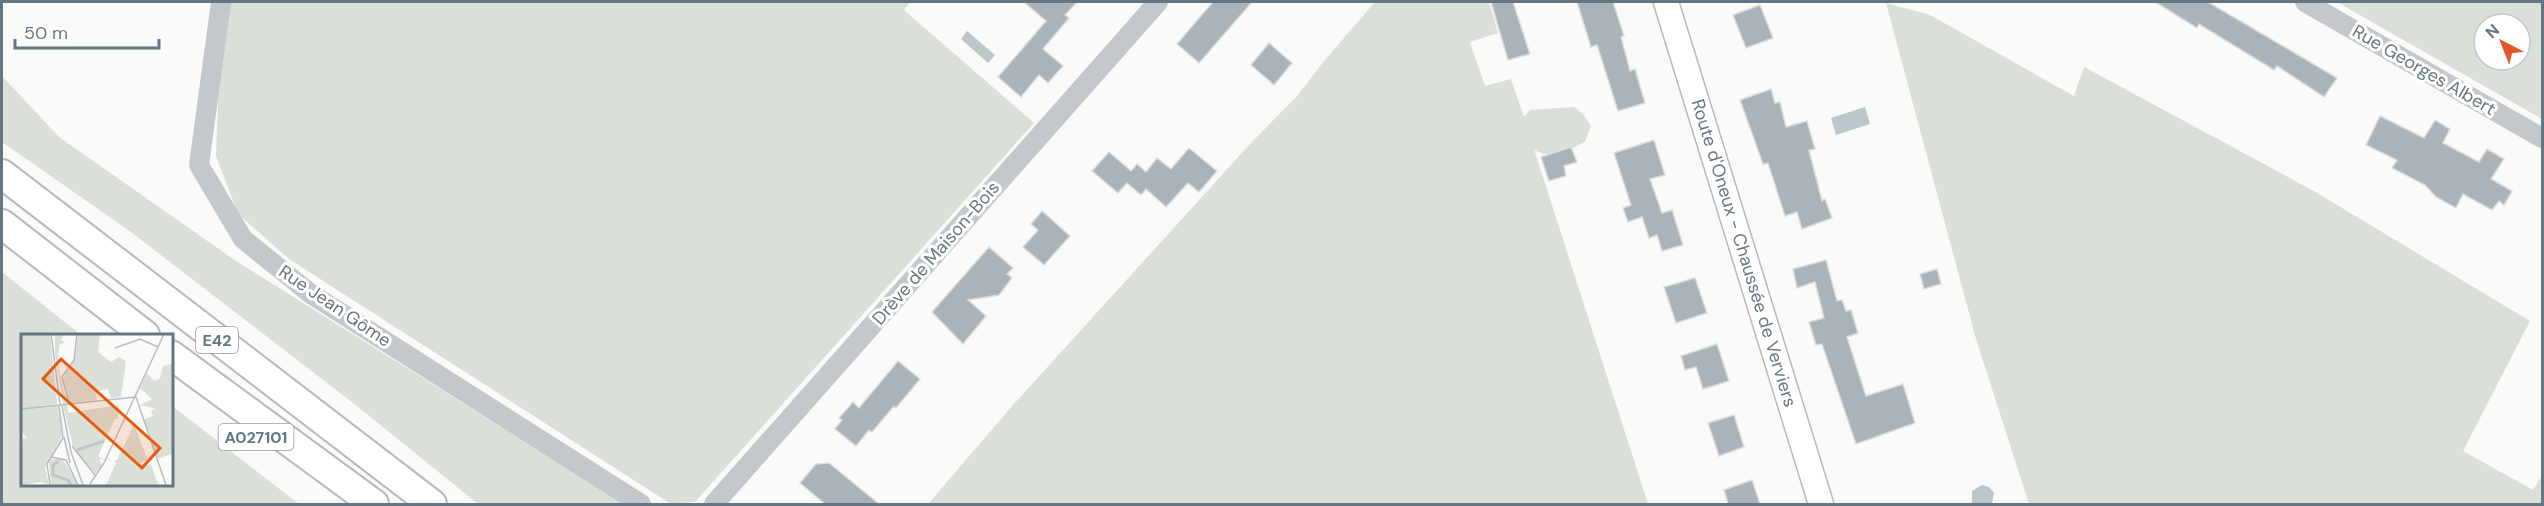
<svg xmlns="http://www.w3.org/2000/svg" width="2544" height="506" font-family="'DM Sans',sans-serif">
<rect width="100%" height="100%" fill="#fafaf8"/>
<g fill="#dadfd7" fill-rule="evenodd">
<polygon points="229,2 910,2 904,10 1034,123 695,502 671,504 289,259 238,214 216,156 219,77"/>
<path d="M1375,2H1489L1498,33L1470,42L1485,86L1511,79L1524,117L1530,110L1574,107L1583,114L1591,126L1585,142C1570,150 1548,161 1534,149L1648,504H928L1013,405L1250,144L1298,95L1324,61Z"/>
<path d="M2337,2H2542V119ZM2484,24H2520V60H2484Z"/>
<polygon points="1886,3 1930,15 2074,96 2084,67 2312,190 2530,321 2463,451 2533,490 2542,476 2542,504 2029,504 1976,339"/>
<polygon points="2,76 59,137 236,261 624,504 478,504 357,406 131,232 2,142"/>
<polygon points="2,272 81,335 22,335 22,484 171,484 171,405 299,504 2,504"/>
</g>
<g fill="#bbc7cb">
<polygon points="967,31 995,55 988,63 961,39"/>
<polygon points="1865,107 1870,124 1836,135 1831,118"/>
<polygon points="1982,485 1989,487 1994,493 1992,504 1972,503 1972,491"/>
</g>
<g fill="#aab3b9" stroke="#dcdcda" stroke-width="1.5">
<polygon points="1024,2 1077,2 1065,15 1069,18 1043,49 1063,66 1048,83 1039,75 1021,97 998,77 1046,21"/>
<polygon points="1213,2 1252,2 1199,63 1177,44"/>
<polygon points="1491,2 1513,2 1530,54 1508,60"/>
<polygon points="1577,2 1613,2 1624,36 1621,37 1630,71 1635,69 1645,103 1618,111 1597,45 1591,47"/>
<polygon points="2155,2 2208,2 2337,78 2324,97 2277,66 2274,70 2199,24 2197,28"/>
<polygon points="1760,5 1773,38 1746,48 1733,15"/>
<polygon points="1269,43 1292,63 1274,85 1251,65"/>
<polygon points="1771,89 1775,103 1780,102 1786,127 1807,121 1815,149 1809,150 1822,201 1825,199 1832,218 1802,229 1797,212 1785,216 1768,163 1763,164 1740,100"/>
<polygon points="2380,116 2424,138 2435,120 2450,129 2443,143 2479,162 2487,149 2504,159 2491,179 2512,191 2504,205 2499,201 2492,210 2463,194 2456,208 2436,197 2425,185 2392,168 2397,160 2366,145"/>
<polygon points="1654,140 1665,175 1650,179 1662,213 1672,210 1683,245 1662,251 1657,235 1649,238 1642,217 1628,222 1623,208 1631,205 1614,153"/>
<polygon points="1571,147 1577,162 1564,166 1566,176 1549,181 1541,157"/>
<polygon points="1189,148 1217,171 1199,192 1188,183 1166,207 1146,189 1141,195 1127,183 1118,193 1092,171 1109,152 1131,171 1137,164 1146,172 1157,158 1171,169"/>
<polygon points="1042,211 1070,236 1044,265 1023,247 1038,230 1031,224"/>
<polygon points="989,247 1013,268 1007,274 1012,278 999,295 968,300 986,316 963,344 932,312"/>
<polygon points="1826,260 1837,301 1842,300 1846,311 1851,310 1858,333 1847,337 1866,396 1903,384 1915,423 1856,444 1822,344 1816,345 1809,322 1824,318 1815,282 1797,288 1793,269"/>
<polygon points="1937,269 1941,284 1924,289 1920,274"/>
<polygon points="1695,278 1707,313 1676,323 1664,287"/>
<polygon points="1717,344 1729,381 1703,389 1696,367 1685,370 1681,356"/>
<polygon points="898,361 920,379 896,408 894,406 872,432 869,430 856,446 835,429 842,420 839,418 853,402 859,408"/>
<polygon points="1734,415 1744,447 1719,456 1708,423"/>
<polygon points="829,463 879,504 825,504 800,483 816,464"/>
<polygon points="1752,480 1760,504 1728,504 1724,490"/>
</g>
<g fill="none" stroke-linecap="round" stroke-linejoin="round">
<g stroke="#b5babe" stroke-width="27">
<polyline id="major" points="1666,2 1821,504"/>
</g>
<g stroke="#b4b9bd" stroke-width="32">
<g id="highway">
<polyline points="2,174 432,504"/>
<polyline points="2,224 145,335"/>
<polyline points="171,355 374,504"/>
</g>
</g>
<g stroke="#c3c8cc" stroke-width="20">
<polyline points="221,2 199,165 243,239 311,294 641,504"/>
<polyline points="2305,2 2542,138"/>
<polyline points="714,504 1158,2"/>
</g>
<use href="#major" stroke="#fff" stroke-width="24"/>
<use href="#highway" stroke="#fff" stroke-width="28"/>
</g>
<g text-anchor="middle" stroke-width="6" stroke-linejoin="round" paint-order="stroke">
<g fill="#fff" stroke="#939fa8" stroke-width="1.5">
<rect x="196" y="327" width="42" height="26" rx="4.5"/>
<rect x="218.5" y="424" width="75" height="26" rx="4.5"/>
</g>
<g font-size="16" font-weight="bold" fill="#657683">
<text x="217" y="346">E42</text>
<text x="256" y="443">A027101</text>
</g>
<g font-size="18" fill="#657683" stroke="#fff">
<text transform="translate(2424 70) rotate(30)" y="6">Rue Georges Albert</text>
<text transform="translate(936 253) rotate(-49)" y="6">Drève de Maison-Bois</text>
<text transform="translate(1744 253) rotate(73)" y="6">Route d'Oneux - Chaussée de Verviers</text>
<text transform="translate(335 306) rotate(34)" y="6">Rue Jean Gôme</text>
</g>
</g>
<g transform="translate(21 334)">
<rect width="152" height="152" fill="#fafaf8"/>
<path d="M0,0H29L36,70L18,72H37L41,102L24,134L28,151L21,148L0,151V113L2,104L6,105L0,96ZM34,0H43L40,6L44,8L38,11L37,32L46,69L42,70L34,22ZM57,0H79L77,18L90,28L98,23L105,27L100,63L90,64L87,55L75,57L76,66L49,69L42,45L54,25ZM151,30V123L150,120L137,125L123,85L132,82L130,77L135,75L119,71L131,65L119,54L126,39L133,47L139,44L142,32ZM42,71H46L47,79L98,71L97,85H94L77,122L84,126L78,125L81,132L74,139L53,116ZM113,91L127,126L120,129L121,132L130,130L137,151H85L95,129L87,125V124L93,128L97,124ZM41,124L57,151H30L28,126Z" fill="#dadfd7"/>
<path fill="none" stroke="#bbc7cb" stroke-width="3" d="M56,116L83,107M38,127L32,131V141L47,146L50,151"/>
<path fill="none" stroke="#b5bdc2" stroke-width="1.5" d="M30,0L39,70M94,14L119,5L137,13M48,69L41,43L53,26L56,0M41,72L50,118L62,151M0,75L115,63L145,151M43,103L49,129M51,112L74,141M30,123L45,126L57,151M69,150L83,129L143,0M29,151L26,130L42,104L38,72"/>
<path fill="#e8590c" fill-opacity="0.15" stroke="#e8590c" stroke-width="3" d="M40,25L139,114L121,134L22,45Z"/>
<rect width="152" height="152" fill="none" stroke="#657683" stroke-width="3"/>
</g>
<rect width="2544" height="506" fill="none" stroke="#657683" stroke-width="6"/>
<g transform="translate(2502 42) rotate(318)"><circle r="28" fill="#ffffff" stroke="#c1c8cd" stroke-width="1.5"/>
<path d="M0-4.5L10 22L0 15L-10 22Z" fill="#e4572e"/>
<text y="-9" font-size="16" font-weight="bold" text-anchor="middle" fill="#657683">N</text>
</g>
<path d="M15 39v9h144v-9" fill="none" stroke="#657683" stroke-width="3"/>
<text x="24" y="39" font-size="18" fill="#657683" stroke="#ffffff" stroke-width="4.5" paint-order="stroke">50 m</text>
</svg>
